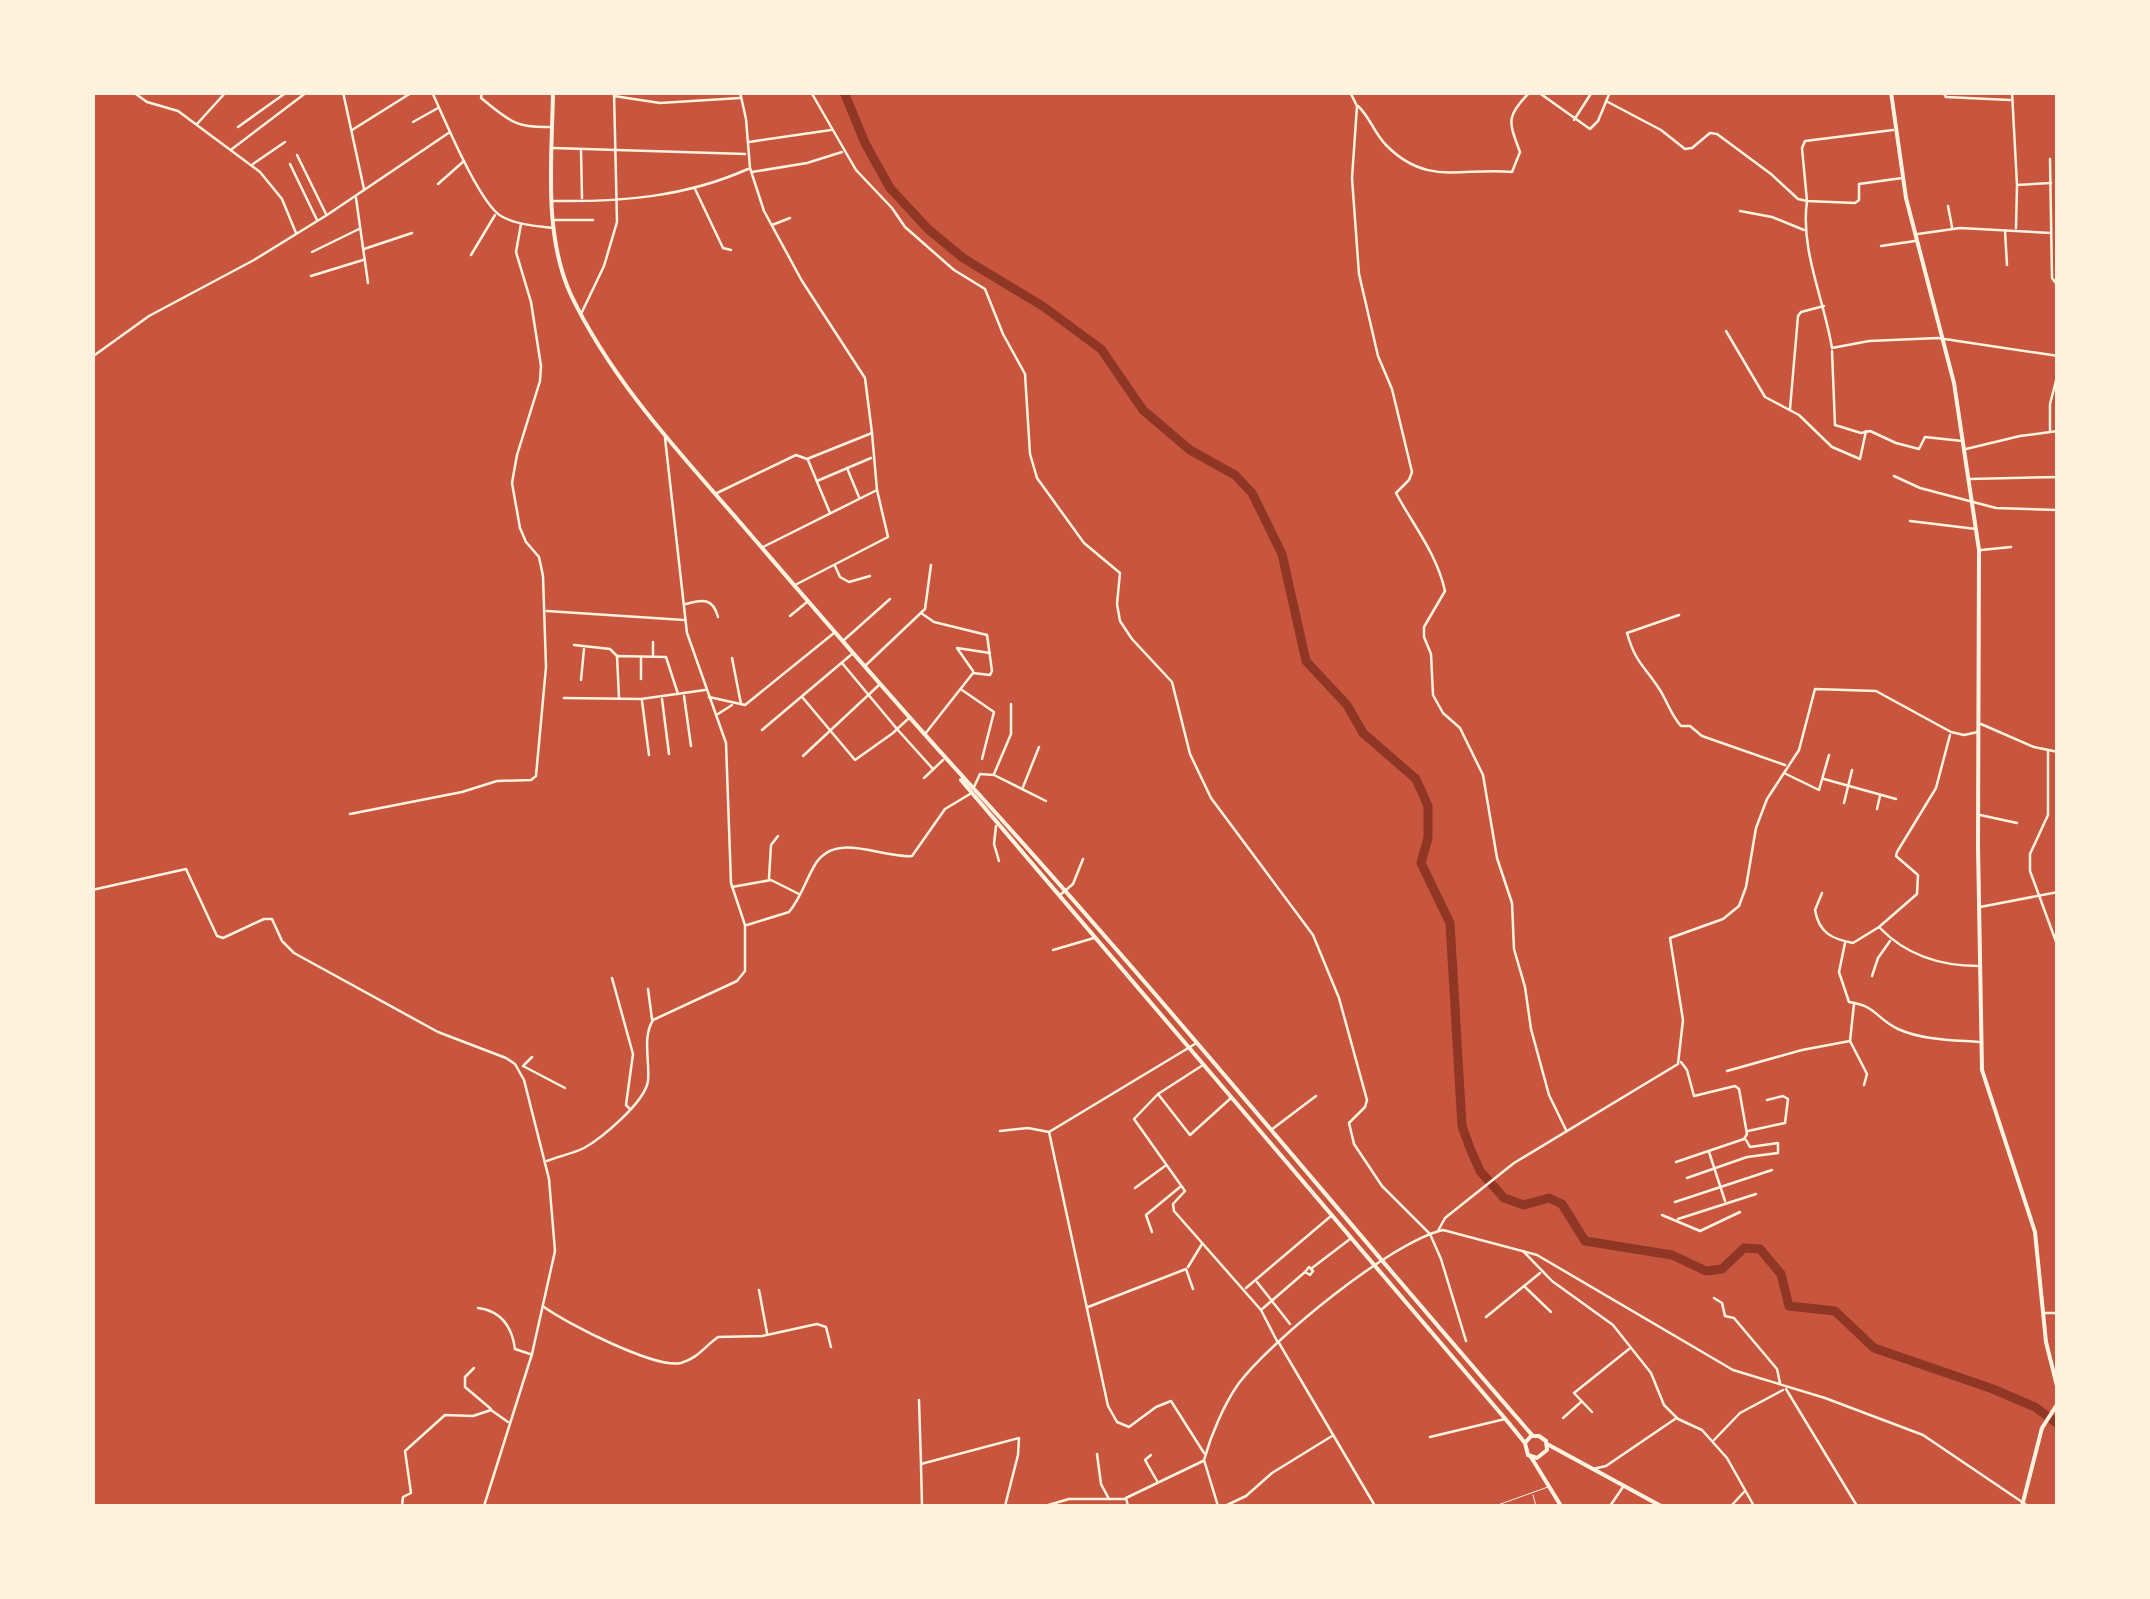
<svg xmlns="http://www.w3.org/2000/svg" width="2150" height="1599" font-family="Spectral,serif">
<rect width="100%" height="100%" fill="#c8553d"/>
<g fill="none" stroke-linecap="round" stroke-linejoin="round">
<polyline stroke="#8f3625" stroke-width="9" points="844,92 865,143 890,188 928,229 963,258 1044,307 1101,349 1143,410 1190,450 1235,475 1252,493 1282,554 1306,661 1347,705 1363,733 1416,779 1428,806 1428,838 1421,863 1450,923 1462,1126 1470,1148 1480,1171 1504,1198 1524,1205 1549,1198 1562,1204 1585,1241 1672,1255 1706,1271 1722,1269 1744,1248 1760,1249 1781,1274 1789,1306 1835,1311 1874,1348 1993,1389 2035,1407 2058,1424"/>
<g stroke="#fff3e0" stroke-width="1">
<polyline points="1533,1495 1536,1506"/>
<polyline points="1495,1506 1548,1487"/>
</g>
<g stroke="#fff3e0" stroke-width="2.5">
<polyline points="133,92 147,102 178,111 260,172 282,199 296,233"/>
<polyline points="343,92 364,189"/>
<path d="M432,92C444,118 479,203 501,216C516,225 537,226 554,228"/>
<path d="M482,92L481,98C509,120 514,128 550,127"/>
<polyline points="740,92 746,119 750,168 764,211 802,281 865,378 872,433"/>
<polyline points="811,92 856,170 892,208 905,227 954,270 985,289 1003,334 1025,374 1030,454 1037,478 1084,543 1120,573 1117,604 1120,621 1132,639 1172,682 1190,754 1211,798 1313,935 1339,998 1367,1100 1365,1107 1349,1123 1354,1144 1382,1186 1430,1234 1441,1259 1466,1341"/>
<path d="M1350,92L1357,106L1352,178L1359,274L1378,356L1392,389L1412,472L1409,480L1396,493C1413,525 1437,554 1445,591L1424,627V637L1431,654L1433,695L1443,713L1460,728L1483,775L1497,858L1512,903L1514,949L1525,987L1531,1029L1549,1095L1566,1130"/>
<polyline points="1538,92 1590,129 1598,121 1610,92"/>
<polyline points="1943,92 1946,97 2010,100"/>
<polyline points="2012,92 2017,185 2051,183"/>
<polyline points="614,96 660,103 740,98"/>
<path d="M1606,101L1661,130L1685,149L1692,148L1710,133L1717,134L1771,174L1798,199L1807,201C1800,250 1824,299 1832,348L1869,341L1938,338L2058,356"/>
<path d="M1358,106C1370,117 1374,133 1386,145C1427,187 1462,167 1512,172L1520,152C1509,122 1505,117 1530,92"/>
<polyline points="1574,120 1592,92"/>
<polyline points="413,122 438,108"/>
<polyline points="197,124 226,92"/>
<polyline points="238,127 287,92"/>
<polyline points="352,130 411,93"/>
<polyline points="1893,130 1805,141 1802,148 1807,201 1855,203 1859,200 1859,184 1902,178"/>
<polyline points="749,142 831,130"/>
<polyline points="553,148 745,154"/>
<polyline points="232,149 307,92"/>
<polyline points="581,151 582,198"/>
<polyline points="297,155 326,214"/>
<polyline points="2050,159 2052,278 2058,286"/>
<polyline points="253,164 285,142"/>
<polyline points="290,164 317,220"/>
<polyline points="752,172 807,163 842,152"/>
<polyline points="438,184 464,161"/>
<polyline points="695,189 723,248 731,250"/>
<polyline points="356,198 368,283"/>
<path d="M553,201C622,202 685,197 748,169"/>
<polyline points="1948,206 1952,227"/>
<polyline points="1740,211 1772,217 1804,230"/>
<polyline points="555,220 593,220"/>
<polyline points="772,225 790,218"/>
<polyline points="2016,228 2017,186"/>
<polyline points="2005,231 2007,265"/>
<polyline points="1918,234 1960,228 2051,233"/>
<polyline points="1881,246 1915,241"/>
<polyline points="364,249 412,233"/>
<polyline points="312,252 359,229"/>
<polyline points="471,255 495,215"/>
<polyline points="311,276 363,260"/>
<polyline points="581,314 604,266 617,222 614,92"/>
<polyline points="1726,331 1765,397 1799,415 1832,447 1860,459 1866,431"/>
<polyline points="1832,351 1835,425 1861,433 1870,431 1896,443 1919,449 1925,437 1962,441"/>
<polyline points="92,357 149,316 254,260 327,215 450,132"/>
<polyline points="1790,409 1798,316 1801,312 1824,306"/>
<polyline points="2050,430 2050,404 2058,373"/>
<polyline points="808,460 830,513"/>
<polyline points="847,468 859,497"/>
<polyline points="1894,476 1920,488 1996,508 2058,510"/>
<polyline points="1970,479 2058,477"/>
<polyline points="817,481 871,458"/>
<polyline points="717,493 796,455 807,459 872,433 877,490 888,537 795,585"/>
<polyline points="1910,521 1976,529"/>
<polyline points="763,547 877,490"/>
<polyline points="1981,550 2011,547"/>
<polyline points="835,566 840,577 849,582 870,576"/>
<path d="M686,604C703,599 713,598 718,617"/>
<polyline points="547,611 684,620"/>
<polyline points="921,613 934,622 987,635 992,671 990,675 973,673 925,734"/>
<path d="M1679,615L1627,633C1636,664 1644,665 1660,690C1668,703 1671,715 1681,726H1690L1702,736L1785,765"/>
<polyline points="790,616 807,602"/>
<polyline points="844,640 890,599"/>
<polyline points="574,645 610,649 617,656"/>
<polyline points="653,655 653,642"/>
<polyline points="732,658 741,704"/>
<polyline points="866,665 925,609 931,565"/>
<polyline points="973,671 957,648 990,653"/>
<polyline points="641,679 641,658"/>
<polyline points="581,680 584,649"/>
<polyline points="962,690 994,712 982,759"/>
<polyline points="684,696 691,746"/>
<polyline points="709,697 745,705 834,633"/>
<polyline points="564,698 641,699 705,690"/>
<polyline points="619,698 617,656 666,657 678,694"/>
<polyline points="803,698 855,760 893,733 897,729 842,663"/>
<polyline points="662,699 669,754"/>
<polyline points="642,701 649,755"/>
<polyline points="718,714 732,705"/>
<polyline points="908,719 897,729 933,769"/>
<polyline points="1981,724 2034,747 2058,752"/>
<polyline points="762,730 852,654"/>
<polyline points="2048,750 2048,815 2030,854 2030,871 2058,947"/>
<polyline points="803,756 879,685"/>
<polyline points="1784,773 1819,790 1829,755"/>
<polyline points="994,774 1011,734 1011,704"/>
<polyline points="924,778 943,760"/>
<polyline points="1824,779 1896,799"/>
<polyline points="974,787 980,774 994,775 1046,801"/>
<polyline points="1023,787 1039,747"/>
<polyline points="1844,803 1852,770"/>
<polyline points="1877,809 1880,796"/>
<polyline points="350,814 462,792 497,781 531,780 536,776 546,667 543,576 539,557 526,542 520,528 512,483 517,455 540,381 541,366 531,302 516,252 521,224"/>
<polyline points="1980,815 2017,823"/>
<polyline points="996,826 994,844 999,861"/>
<polyline points="769,878 771,845 778,836"/>
<polyline points="732,887 771,880 799,894"/>
<path d="M1822,893L1815,910C1819,933 1832,939 1853,943L1879,927L1917,894L1918,875L1896,856L1897,852L1936,788L1950,735"/>
<polyline points="1060,895 1073,884 1083,859"/>
<polyline points="1980,907 2058,892"/>
<path d="M747,925L789,912C801,898 806,879 816,863C837,831 883,859 912,856L945,809L970,794"/>
<path d="M1880,928C1906,955 1942,966 1979,966"/>
<path d="M1845,943L1839,972L1849,1002C1877,1006 1875,1018 1898,1029C1922,1040 1953,1040 1979,1042"/>
<polyline points="1053,950 1094,938"/>
<polyline points="1872,976 1878,958 1890,941"/>
<polyline points="612,978 633,1054 626,1105 629,1108"/>
<polyline points="648,989 652,1019"/>
<polyline points="1854,1004 1850,1041 1867,1074 1864,1085"/>
<polyline points="524,1065 532,1057"/>
<polyline points="1203,1065 1158,1094 1134,1119 1185,1191 1173,1204 1174,1211 1261,1310"/>
<polyline points="523,1066 565,1088"/>
<polyline points="1727,1071 1802,1050 1850,1041"/>
<polyline points="1158,1094 1190,1135 1231,1098"/>
<polyline points="1271,1130 1316,1096"/>
<polyline points="1000,1131 1028,1128 1049,1132 1195,1044"/>
<polyline points="1748,1131 1785,1123 1788,1099 1783,1096 1767,1100"/>
<polyline points="1049,1132 1108,1406 1117,1422 1129,1427 1156,1407 1171,1401 1204,1453"/>
<polyline points="1709,1152 1725,1201"/>
<polyline points="1676,1162 1744,1139 1747,1134 1739,1089 1735,1086 1694,1096 1687,1070 1681,1062"/>
<polyline points="1687,1178 1747,1157 1778,1153 1778,1143 1750,1147 1746,1140"/>
<polyline points="1135,1188 1165,1166"/>
<polyline points="1675,1202 1772,1170"/>
<polyline points="1662,1215 1700,1231 1740,1212"/>
<polyline points="1678,1219 1756,1194"/>
<polyline points="1438,1231 1445,1218 1514,1163 1678,1064 1683,1020 1670,938 1723,919 1739,906 1746,887 1756,828 1767,799 1799,750 1815,689 1876,691 1951,732 1964,735 1978,732"/>
<polyline points="1152,1232 1146,1215 1180,1187"/>
<polyline points="1523,1251 1552,1281 1613,1325 1651,1373 1664,1405 1678,1419 1702,1430 1727,1458 1754,1506"/>
<polyline points="1188,1267 1202,1244"/>
<polygon points="1309,1267 1313,1271 1310,1275 1305,1272"/>
<polyline points="1312,1268 1350,1239"/>
<polyline points="1257,1282 1290,1324"/>
<polyline points="1525,1287 1551,1312"/>
<polyline points="1246,1288 1331,1216"/>
<polyline points="759,1290 767,1333"/>
<polyline points="1714,1298 1722,1303 1725,1316 1734,1318 1777,1369 1780,1383"/>
<path d="M544,1307C566,1323 655,1369 681,1363C698,1358 704,1347 718,1337L762,1336L817,1324L826,1327L831,1347"/>
<polyline points="1088,1307 1186,1269 1193,1289"/>
<path d="M478,1308C502,1311 512,1327 515,1349L530,1354"/>
<polyline points="2045,1313 2058,1313"/>
<polyline points="1486,1317 1540,1273"/>
<polyline points="1277,1341 1261,1310 1305,1272"/>
<polyline points="474,1368 465,1377 465,1387 491,1409"/>
<polyline points="1786,1389 1857,1506"/>
<polyline points="919,1400 921,1464 1019,1438 1018,1455 1005,1506"/>
<polyline points="1592,1412 1574,1393 1629,1349"/>
<polyline points="1563,1418 1581,1402"/>
<polyline points="1430,1437 1505,1419"/>
<polyline points="1714,1440 1740,1413 1783,1390"/>
<polyline points="1097,1454 1101,1484 1109,1499"/>
<polyline points="1151,1455 1145,1460 1157,1481"/>
<polyline points="921,1465 922,1506"/>
<polyline points="1593,1469 1606,1466 1675,1419"/>
<polyline points="402,1506 403,1497 411,1493 405,1451 445,1415 473,1416 491,1410 508,1422"/>
<polyline points="1045,1506 1069,1499 1125,1499"/>
<polyline points="1128,1506 1126,1498 1203,1461"/>
<polyline points="1225,1506 1246,1496 1272,1473 1332,1436"/>
<polyline points="1610,1506 1623,1487"/>
<polyline points="1731,1506 1744,1492"/>
</g>
<g stroke="#fff3e0" stroke-width="2.5">
<polyline points="1966,449 2020,436 2058,431"/>
<polyline points="92,890 186,869 217,936 223,938 264,919 272,919 282,941 294,953 438,1032 506,1058 515,1064 524,1080 549,1179 555,1251 532,1354 484,1506"/>
<path d="M547,1161C559,1156 572,1154 584,1148C602,1138 645,1102 648,1081C650,1061 642,1038 653,1020L737,981L745,971V925L731,883L726,743L687,633L665,438"/>
<polyline points="1279,1343 1375,1506"/>
<path d="M1218,1506L1204,1460C1211,1435 1224,1404 1239,1383C1273,1339 1391,1242 1443,1230L1537,1255L1733,1370L1825,1398L1923,1435L2028,1506"/>
</g>
<g stroke="#fff3e0" stroke-width="4">
<polyline points="1891,92 1906,198 1954,383 1979,550 1978,846 1982,1070 2035,1232 2046,1342 2058,1390"/>
<polyline points="1531,1457 1561,1506"/>
<polyline points="2022,1506 2042,1428 2058,1403"/>
</g>
<g stroke="#fff3e0" stroke-width="4">
<path d="M553,92C552,158 543,234 571,295C613,383 681,454 744,527C820,615 896,704 975,790C1166,1000 1346,1222 1533,1436"/>
<polyline points="961,780 1508,1422 1525,1443 1528,1455 1537,1458 1547,1450 1546,1441 1539,1436 1531,1436 1525,1443"/>
<polyline points="1547,1444 1661,1506"/>
</g>
</g>
<rect width="2150" height="1599" fill="none" stroke="#fff3e0" stroke-width="190"/>
</svg>
